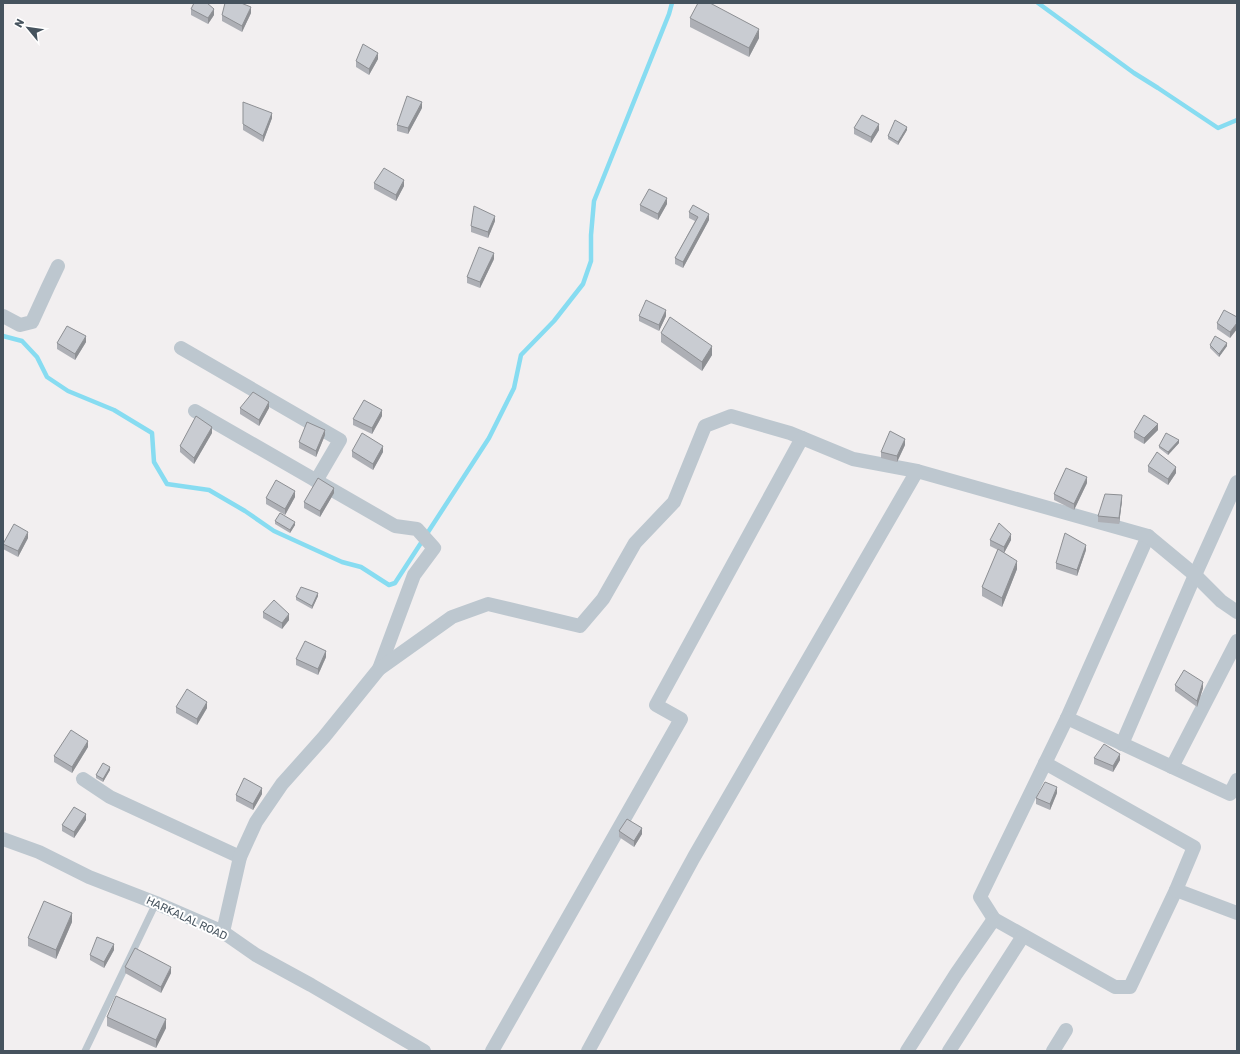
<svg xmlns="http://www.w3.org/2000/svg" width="1240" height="1054" font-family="Rubik,sans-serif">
<rect width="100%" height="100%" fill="#f2eff0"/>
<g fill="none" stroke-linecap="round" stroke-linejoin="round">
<g stroke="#87dcf1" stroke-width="4.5">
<polyline points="1038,3 1134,73 1158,88 1218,128 1237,120"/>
<polyline points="3,336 22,341 37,357 47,377 68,391 114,410 152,433 154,462 167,484 209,490 245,511 274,531 342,562 361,567 389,585 395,583 489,438 514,388 521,355 554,321 583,284 591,261 591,235 594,201 669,14 672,3"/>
</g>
<polyline stroke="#bdc7cf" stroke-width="7" points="85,1051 156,903"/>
<g stroke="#bdc7cf" stroke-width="14">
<polyline points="3,316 20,325 32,322 48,287 58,266"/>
<polyline points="181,348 340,440 316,481"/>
<polyline points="195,411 395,526 417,529 434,548 414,575 379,669"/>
<polyline points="1148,536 1067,718 980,897 994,919 1115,987 1130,987 1176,890"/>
<polyline points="1067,718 1230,794 1237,780"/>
<polyline points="1122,744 1195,575 1237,482"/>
<polyline points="1045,763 1194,847 1176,890 1237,913"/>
<polyline points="1172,767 1237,641"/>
<polyline points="83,779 110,797 240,857"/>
<polyline points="3,839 39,852 89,877 156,903 223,932 256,955 311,985 424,1051"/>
<polyline points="223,932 240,857 256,822 282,784 324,737 379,669 452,617 488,604 580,626 603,599 635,543 674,502 705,426 731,416 790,433 853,459 917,471 1148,536 1195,575 1221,601 1237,612"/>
<polyline points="492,1051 681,719 656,705 802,438"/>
<polyline points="588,1051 694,857 917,471"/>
<polyline points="907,1051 956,974 994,919"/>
<polyline points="949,1051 1023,936"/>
<polyline points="1053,1051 1066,1030"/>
</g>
</g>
<g fill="#adafb5">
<polygon points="191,9 214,15 208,24 191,15"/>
<polygon points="251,13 242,32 222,21 222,15"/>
<polygon points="690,18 759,38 749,57 690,27"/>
<polygon points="378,59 369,75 356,67 356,61"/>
<polygon points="243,102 272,118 263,142 243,130"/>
<polygon points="422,108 408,134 397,131 397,125"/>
<polygon points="854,128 879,130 871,143 854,134"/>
<polygon points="907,130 898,145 888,139 888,136"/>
<polygon points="374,183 404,186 396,201 374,189"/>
<polygon points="667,204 658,220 640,211 640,205"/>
<polygon points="689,212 709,220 683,268 675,264 675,258 695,221 689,218"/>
<polygon points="495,221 488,238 471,232 471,226"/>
<polygon points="494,259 480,288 467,283 467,277"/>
<polygon points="639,316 666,316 659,331 639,321"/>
<polygon points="1237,317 1237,329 1230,338 1217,329 1217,323"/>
<polygon points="661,333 712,355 702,371 661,342"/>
<polygon points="86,342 75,360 57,349 57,343"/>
<polygon points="1210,345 1227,346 1219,357 1210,348"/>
<polygon points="240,408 269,408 259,426 240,414"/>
<polygon points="382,416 372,434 353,425 353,419"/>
<polygon points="1158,430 1144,444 1134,438 1134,432"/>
<polygon points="212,433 194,464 180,452 180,446"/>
<polygon points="325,435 316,457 299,448 299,442"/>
<polygon points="1179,443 1168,455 1159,448 1159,446"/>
<polygon points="905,445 897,462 881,458 881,452"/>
<polygon points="352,451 383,452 373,470 352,457"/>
<polygon points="1148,466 1176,473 1168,485 1148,472"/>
<polygon points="1087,483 1074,510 1054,500 1054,494"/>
<polygon points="334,493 320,517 304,508 304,502"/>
<polygon points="295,497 285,515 266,504 266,498"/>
<polygon points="1122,501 1119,524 1098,522 1098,516"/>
<polygon points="275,521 295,525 290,533 275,524"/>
<polygon points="28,538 18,557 3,549 3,544"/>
<polygon points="990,540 1011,540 1004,553 1017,569 1002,607 982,596 982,587 998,550 990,546"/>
<polygon points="1086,550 1077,576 1056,569 1056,563"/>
<polygon points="318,596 312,609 296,600 296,597"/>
<polygon points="263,612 289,620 282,629 263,618"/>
<polygon points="326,657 318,675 296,665 296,659"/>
<polygon points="1175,685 1203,688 1197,707 1175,691"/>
<polygon points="176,707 207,708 197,725 176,713"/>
<polygon points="88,747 72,773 54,762 54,756"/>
<polygon points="1094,758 1120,760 1113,772 1094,764"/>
<polygon points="110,770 103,782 96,778 96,775"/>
<polygon points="1057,793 1050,810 1036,804 1036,798"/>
<polygon points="262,794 253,810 236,801 236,795"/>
<polygon points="86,820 74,838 62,831 62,825"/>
<polygon points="619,831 642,834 634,847 619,837"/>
<polygon points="72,922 56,959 28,946 28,938"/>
<polygon points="114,950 104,968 90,960 90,955"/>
<polygon points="125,967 171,973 161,993 125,973"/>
<polygon points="107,1017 166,1028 156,1048 107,1026"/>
</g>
<g fill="#8d8f93">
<polygon points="251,7 251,13 242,32 242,26"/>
<polygon points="214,9 214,15 208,24 208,18"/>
<polygon points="759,29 759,38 749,57 749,48"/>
<polygon points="378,53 378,59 369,75 369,69"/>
<polygon points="422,102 422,108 408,134 408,128"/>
<polygon points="272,113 272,118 263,142 263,136"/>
<polygon points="879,124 879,130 871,143 871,137"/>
<polygon points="907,127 907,130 898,145 898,142"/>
<polygon points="404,180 404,186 396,201 396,195"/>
<polygon points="667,198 667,204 658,220 658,214"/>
<polygon points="709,214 709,220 683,268 683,262"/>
<polygon points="495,216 495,221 488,238 488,232"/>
<polygon points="494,253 494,259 480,288 480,282"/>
<polygon points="666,310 666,316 659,331 659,325"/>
<polygon points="1237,323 1237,329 1230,338 1230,332"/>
<polygon points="86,336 86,342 75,360 75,354"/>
<polygon points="1227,343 1227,346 1219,357 1219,354"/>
<polygon points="712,346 712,355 702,371 702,362"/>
<polygon points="269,402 269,408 259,426 259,420"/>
<polygon points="382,410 382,416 372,434 372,428"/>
<polygon points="1158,424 1158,430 1144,444 1144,438"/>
<polygon points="212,427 212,433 194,464 194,458"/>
<polygon points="325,430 325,435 316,457 316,451"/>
<polygon points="905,439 905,445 897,462 897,456"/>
<polygon points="1179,440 1179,443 1168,455 1168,452"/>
<polygon points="383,446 383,452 373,470 373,464"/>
<polygon points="1176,467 1176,473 1168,485 1168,479"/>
<polygon points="1087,477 1087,483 1074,510 1074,504"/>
<polygon points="334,488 334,493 320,517 320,511"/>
<polygon points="295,491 295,497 285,515 285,509"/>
<polygon points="1122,495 1122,501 1119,524 1119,518"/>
<polygon points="295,522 295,525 290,533 290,530"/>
<polygon points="28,532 28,538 18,557 18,551"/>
<polygon points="1011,534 1011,540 1004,553 1004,547"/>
<polygon points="1086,545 1086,550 1077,576 1077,570"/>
<polygon points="1017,561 1017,569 1002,607 1002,598"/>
<polygon points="318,593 318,596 312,609 312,606"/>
<polygon points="289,614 289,620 282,629 282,623"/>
<polygon points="326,651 326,657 318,675 318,669"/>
<polygon points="1203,682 1203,688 1197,707 1197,701"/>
<polygon points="207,702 207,708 197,725 197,719"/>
<polygon points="88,741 88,747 72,773 72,767"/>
<polygon points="1120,754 1120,760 1113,772 1113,766"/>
<polygon points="110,767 110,770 103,782 103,779"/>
<polygon points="1057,787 1057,793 1050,810 1050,804"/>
<polygon points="262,788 262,794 253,810 253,804"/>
<polygon points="86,814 86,820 74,838 74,832"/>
<polygon points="642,828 642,834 634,847 634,841"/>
<polygon points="72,913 72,922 56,959 56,950"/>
<polygon points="114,944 114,950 104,968 104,962"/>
<polygon points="171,967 171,973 161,993 161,987"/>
<polygon points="166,1019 166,1028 156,1048 156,1040"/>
</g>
<g fill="#c9ccd2" stroke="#8d8f93">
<polygon points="194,3 207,3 214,9 208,18 191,9"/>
<polygon points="225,3 241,3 251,7 242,26 222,15"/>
<polygon points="698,3 710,3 759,29 749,48 690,18"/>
<polygon points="363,44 378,53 369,69 356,61"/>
<polygon points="407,96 422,102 408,128 397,125"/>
<polygon points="243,102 272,113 263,136 243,124"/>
<polygon points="862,115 879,124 871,137 854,128"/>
<polygon points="895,120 907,127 898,142 888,136"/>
<polygon points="384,168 404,180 396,195 374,183"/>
<polygon points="649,189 667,198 658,214 640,205"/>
<polygon points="693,205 709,214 683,262 675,258 698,217 689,212"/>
<polygon points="474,206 495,216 488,232 471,226"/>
<polygon points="479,247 494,253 480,282 467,277"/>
<polygon points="646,300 666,310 659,325 639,316"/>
<polygon points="1224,310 1237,317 1237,323 1230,332 1217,323"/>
<polygon points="670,317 712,346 702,362 661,333"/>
<polygon points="67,326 86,336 75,354 57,343"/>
<polygon points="1215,336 1227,343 1219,354 1210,345"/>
<polygon points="253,392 269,402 259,420 240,408"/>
<polygon points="364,400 382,410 372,428 353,419"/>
<polygon points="1144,415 1158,424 1144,438 1134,432"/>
<polygon points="196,416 212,427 194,458 180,446"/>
<polygon points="307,422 325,430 316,451 299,442"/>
<polygon points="890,431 905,439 897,456 881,452"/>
<polygon points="362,433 383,446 373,464 352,451"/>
<polygon points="1166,433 1179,440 1168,452 1159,446"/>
<polygon points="1157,452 1176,467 1168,479 1148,466"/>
<polygon points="1066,468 1087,477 1074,504 1054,494"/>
<polygon points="318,478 334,488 320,511 304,502"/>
<polygon points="276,480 295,491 285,509 266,498"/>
<polygon points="1105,494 1122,495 1119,518 1098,516"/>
<polygon points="280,513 295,522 290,530 275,521"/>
<polygon points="999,523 1011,534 1004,547 990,540"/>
<polygon points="14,524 28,532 18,551 3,544"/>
<polygon points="1065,533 1086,545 1077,570 1056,563"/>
<polygon points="998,549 1017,561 1002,598 982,587"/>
<polygon points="301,587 318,593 312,606 296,597"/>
<polygon points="274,600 289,614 282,623 263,612"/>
<polygon points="305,641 326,651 318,669 296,659"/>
<polygon points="1184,670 1203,682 1197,701 1175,685"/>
<polygon points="187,689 207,702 197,719 176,707"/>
<polygon points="71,730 88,741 72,767 54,756"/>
<polygon points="1104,744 1120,754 1113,766 1094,758"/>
<polygon points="103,763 110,767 103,779 96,775"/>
<polygon points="244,778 262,788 253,804 236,795"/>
<polygon points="1045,782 1057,787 1050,804 1036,798"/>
<polygon points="74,807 86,814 74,832 62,825"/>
<polygon points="627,819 642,828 634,841 619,831"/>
<polygon points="44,901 72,913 56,950 28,938"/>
<polygon points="97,937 114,944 104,962 90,955"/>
<polygon points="135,948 171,967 161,987 125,967"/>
<polygon points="116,996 166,1019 156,1040 107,1017"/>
</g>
<g text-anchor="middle" stroke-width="4" stroke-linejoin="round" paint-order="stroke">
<g font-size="11" fill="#46535e" stroke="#fff">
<text transform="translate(187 918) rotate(25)" y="4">HARKALAL ROAD</text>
</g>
</g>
<rect width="1240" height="1054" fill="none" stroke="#46535e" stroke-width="8"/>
<g transform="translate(28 28) rotate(299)" stroke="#ffffff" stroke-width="3" paint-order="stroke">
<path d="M0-3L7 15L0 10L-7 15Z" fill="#46535e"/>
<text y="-6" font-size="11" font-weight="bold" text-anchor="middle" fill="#46535e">N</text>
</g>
</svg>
